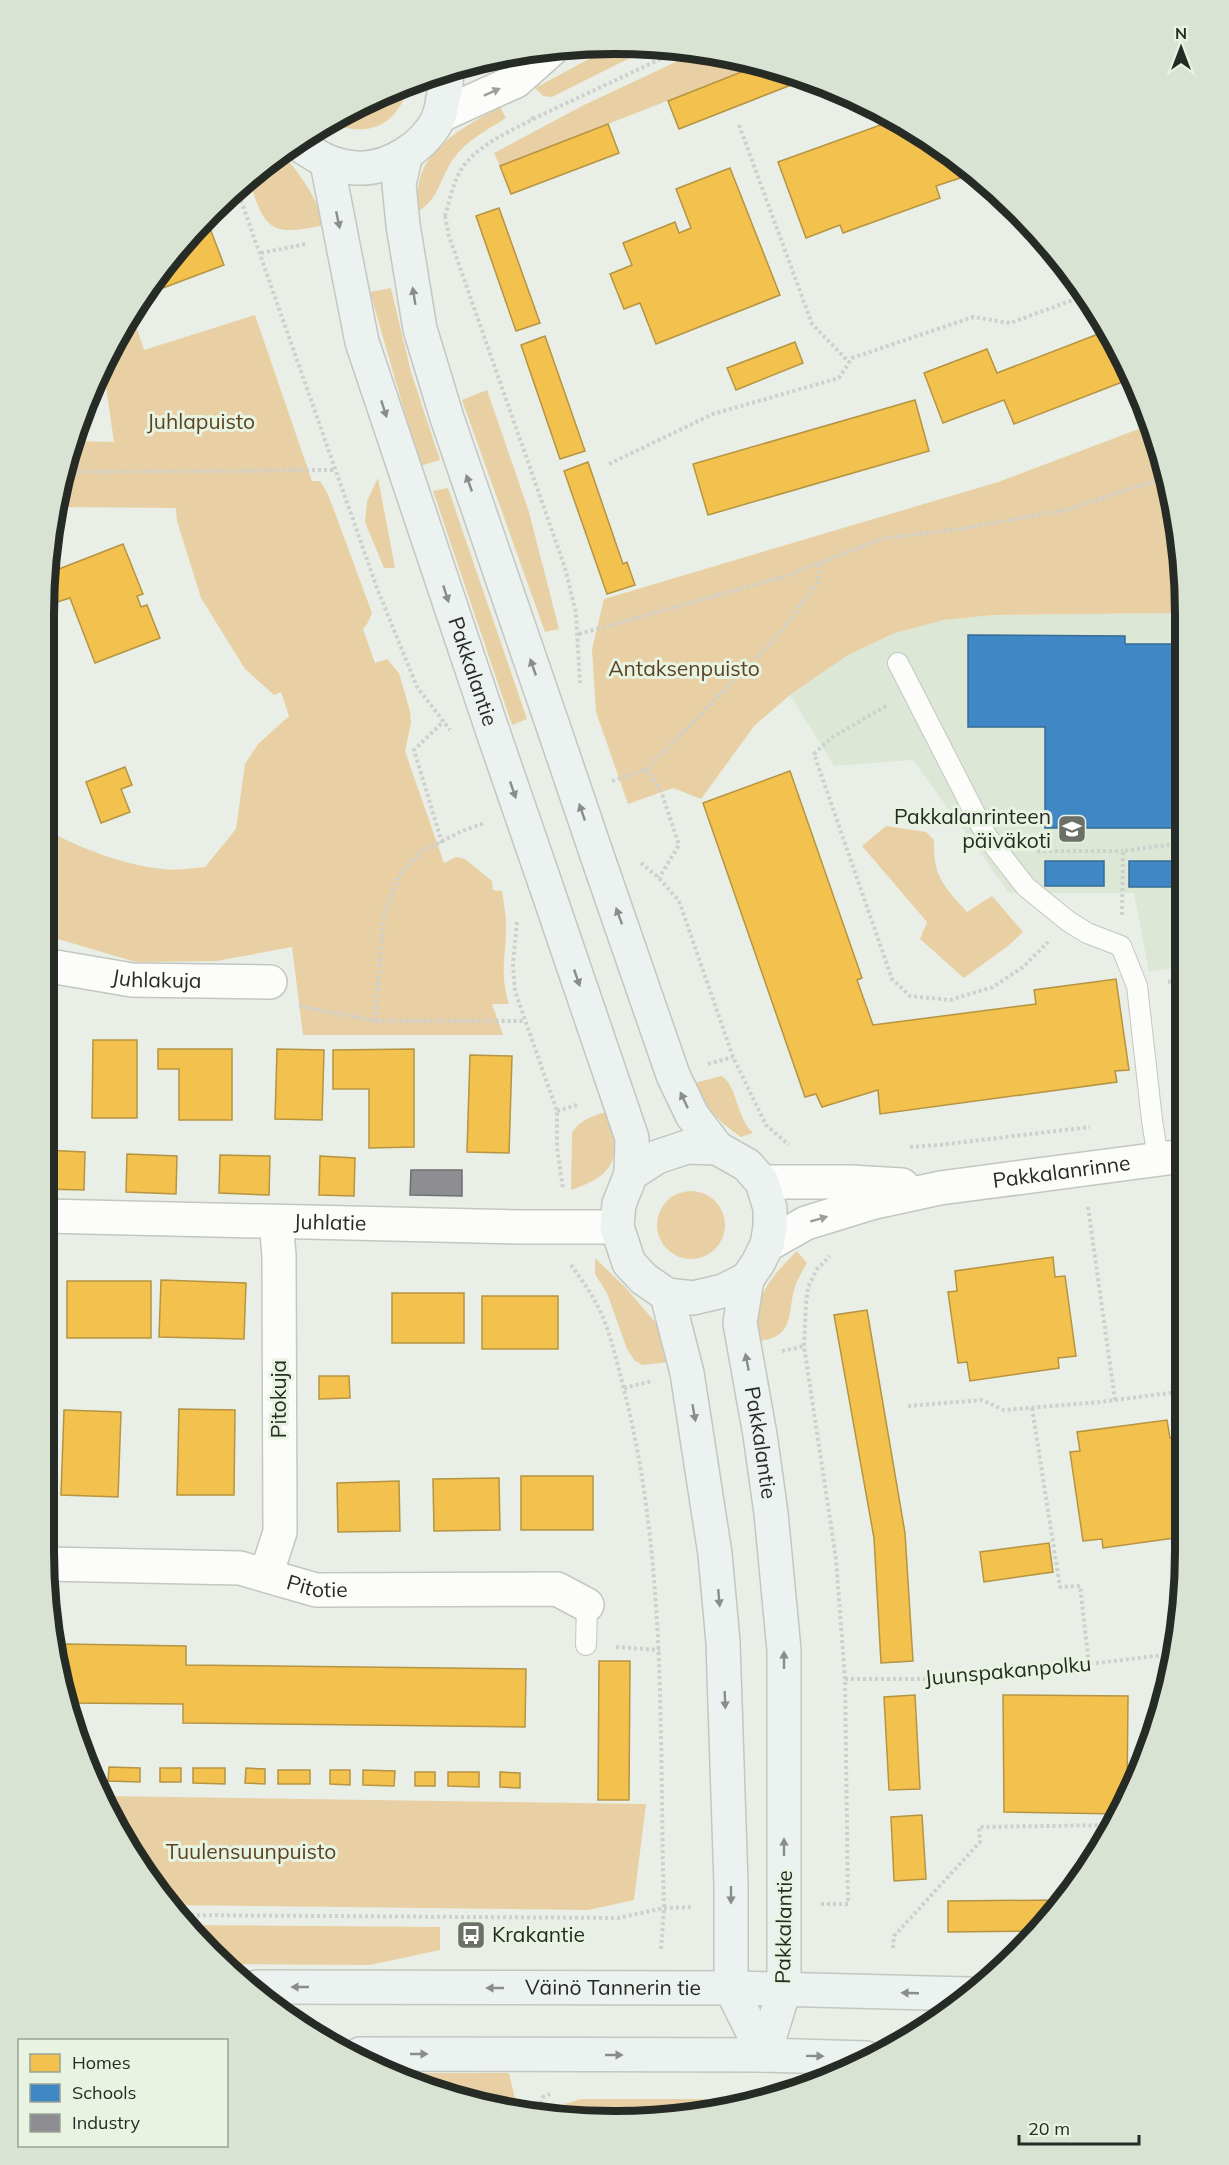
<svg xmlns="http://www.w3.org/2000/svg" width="1229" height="2165" font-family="Mulish,sans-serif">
<rect width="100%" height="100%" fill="#e9efe6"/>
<polygon fill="#dce7d6" points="1181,613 1182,967 1149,972 1134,893 1009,893 913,760 834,766 790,695 848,655 895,633 944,620 994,615"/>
<g fill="#e9d0a4">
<polygon points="613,46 652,47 552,97 543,96 535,88"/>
<polygon points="699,51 759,65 500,166 494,153 584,105"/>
<path d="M410,84C397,125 370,139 329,123L362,102Z"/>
<path d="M500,107L506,118C487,130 467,140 454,158C440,177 439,200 417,212C417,201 417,189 420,178C431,142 470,124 500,107Z"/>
<path d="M281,152C302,177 315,194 324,225C270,237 264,230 249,178L267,161Z"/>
<polygon points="391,288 411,372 440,460 420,466 370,292"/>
<path d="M132,313L144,350L255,315L312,481H320L328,494L372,613L367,624L363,629L375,663L387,659L399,673L410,711L411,723L405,751L444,863L456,857L465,859L492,881L493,890L502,891C504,905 507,919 506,933C505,962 500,974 509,1004H492L503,1035H303L292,947L217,961L136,962L44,935V829C81,848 122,865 163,869C176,871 192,868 205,867L236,829L245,764L258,744L289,716L281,692L274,695L245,669L201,598L177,521L176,508L59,507L72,441L114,442L103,367L120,329Z"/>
<polygon points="487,390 529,512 559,629 545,632 462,400"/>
<polygon points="1152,424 1155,431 1181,540 1181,613 994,615 944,620 895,633 848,655 790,695 755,725 701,799 673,788 628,804 596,712 592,649 604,599 998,482"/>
<polygon points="378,478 395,568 384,568 365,522 367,501"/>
<polygon points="448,488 527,719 512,725 433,491"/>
<path d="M886,826L926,832L934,840C933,877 944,886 967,912L992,896L1023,932L1008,946L964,978L920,939L927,922L862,846Z"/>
<path d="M722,1076C738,1088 736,1117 753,1133L741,1137C716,1119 708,1111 694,1083Z"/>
<path d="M608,1111C620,1156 619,1174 571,1190L572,1133C580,1119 594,1116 608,1111Z"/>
<circle cx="691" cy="1225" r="34"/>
<path d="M797,1251L807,1263C803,1270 799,1277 796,1284C786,1311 797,1337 759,1341C751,1299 768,1280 797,1251Z"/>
<polygon points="595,1258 626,1288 661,1329 670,1362 642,1365 634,1360 627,1349 607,1293 595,1274"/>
<polygon points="107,1796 646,1804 634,1900 588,1910 169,1905 161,1898"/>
<polygon points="190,1925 440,1927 440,1950 370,1965 232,1964"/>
<polygon points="403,2073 509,2073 517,2107 466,2102"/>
<polygon points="581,2099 742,2099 652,2120 556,2111 561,2105"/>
</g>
<g fill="#f2c14e" stroke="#b59442" stroke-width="1.5">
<polygon points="759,65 786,71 791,85 679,129 668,101"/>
<polygon points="897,119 979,181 969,184 966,176 936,186 940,198 843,233 840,225 806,238 778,162"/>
<polygon points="608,124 619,153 511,194 500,166"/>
<polygon points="730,168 780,295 656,344 640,303 624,309 610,274 632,265 623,243 675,222 679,233 691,228 676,189"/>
<polygon points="499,208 540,323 516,331 476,216"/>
<polygon points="206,218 224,265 163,288 158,276 185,238"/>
<polygon points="1106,331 1130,379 1014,424 1004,400 943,423 924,373 987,349 997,373"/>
<polygon points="545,336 585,451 560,459 521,345"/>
<polygon points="795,342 803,363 736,390 727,368"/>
<polygon points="915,400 929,451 708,515 693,464"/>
<polygon points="588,462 623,564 627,562 635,585 607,594 564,471"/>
<polygon points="123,544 143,594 137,596 141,607 147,605 160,638 95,663 70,598 57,602 46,574"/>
<polygon points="125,767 132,785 121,789 130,812 101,823 86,782"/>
<polygon points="790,771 862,978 857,980 873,1025 1036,1004 1034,990 1116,979 1129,1070 1115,1071 1117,1082 880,1114 878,1090 822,1107 816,1094 805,1097 703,803"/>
<polygon points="93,1040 137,1040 137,1118 92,1118"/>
<polygon points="158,1049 232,1049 232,1120 179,1120 179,1069 158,1069"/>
<polygon points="277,1049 324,1050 322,1120 275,1119"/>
<polygon points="414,1049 414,1147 369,1148 369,1089 333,1089 333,1050"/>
<polygon points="470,1055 512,1056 509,1153 467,1152"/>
<polygon points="44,1150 85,1152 84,1190 44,1189"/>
<polygon points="127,1154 177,1156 176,1194 126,1192"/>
<polygon points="220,1155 270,1156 269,1195 219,1193"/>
<polygon points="320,1156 355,1158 354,1196 319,1195"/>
<polygon points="1053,1257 1055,1277 1065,1276 1076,1356 1058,1358 1059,1368 970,1381 967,1362 958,1363 948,1292 957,1291 955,1271"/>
<polygon points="161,1280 246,1283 244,1339 159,1337"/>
<rect x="67" y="1281" width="84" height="57"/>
<polygon points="44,1282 51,1283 45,1336 44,1336"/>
<rect x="392" y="1293" width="72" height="50"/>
<rect x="482" y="1296" width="76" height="53"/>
<polygon points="867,1310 905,1533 913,1661 881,1663 874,1538 834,1315"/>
<polygon points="319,1376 349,1376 350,1398 319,1399"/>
<polygon points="179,1409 235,1410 234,1495 177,1495"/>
<polygon points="64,1410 121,1412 118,1497 61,1495"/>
<polygon points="1167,1420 1170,1438 1180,1437 1184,1468 1184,1527 1173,1529 1174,1538 1103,1548 1102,1539 1083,1541 1070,1452 1080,1451 1077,1432"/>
<rect x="521" y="1476" width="72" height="54"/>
<polygon points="499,1478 500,1530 434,1531 433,1479"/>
<polygon points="399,1481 400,1531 338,1532 337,1483"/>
<polygon points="1049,1543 1053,1572 984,1582 980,1552"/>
<polygon points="65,1644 186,1646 186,1665 526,1669 525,1727 183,1723 183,1704 69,1703 65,1679"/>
<polygon points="599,1661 630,1661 629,1800 598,1800"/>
<polygon points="915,1695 920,1789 889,1790 884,1697"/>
<polygon points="1003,1695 1128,1696 1127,1797 1119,1814 1004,1812"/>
<polygon points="109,1767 140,1768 140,1782 108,1781"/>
<rect x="160" y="1768" width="21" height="14"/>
<polygon points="193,1768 225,1768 225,1784 193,1783"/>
<polygon points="246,1768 265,1769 265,1784 245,1783"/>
<rect x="278" y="1770" width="32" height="14"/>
<polygon points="330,1770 350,1770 350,1785 330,1784"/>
<polygon points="363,1770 395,1771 394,1786 363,1785"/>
<rect x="415" y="1772" width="20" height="14"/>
<polygon points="448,1772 479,1772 479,1787 448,1786"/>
<polygon points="500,1772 520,1773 520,1788 500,1787"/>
<polygon points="922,1815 926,1879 894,1881 891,1817"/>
<polygon points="1057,1900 1031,1931 948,1932 948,1901"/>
</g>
<g fill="#3f88c5" stroke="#386c95" stroke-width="1.5">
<polygon points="968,635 1125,636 1125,644 1181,644 1182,828 1045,828 1045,727 968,727"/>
<rect x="1045" y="861" width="59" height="25"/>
<rect x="1129" y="861" width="53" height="26"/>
</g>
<polygon fill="#8d8d92" stroke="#6e7071" stroke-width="1.5" points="411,1170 462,1170 462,1196 410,1195"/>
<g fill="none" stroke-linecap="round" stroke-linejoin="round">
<g stroke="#c2c7c0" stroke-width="22">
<g id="lane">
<polyline points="898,663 987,837 1026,887 1068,921 1087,933 1121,946 1137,986 1152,1120 1158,1159"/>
<polyline points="586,1645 587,1605"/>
</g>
</g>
<g stroke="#c2c7c0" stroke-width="36">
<g id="street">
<polyline points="439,116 516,81 552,49"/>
<path id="s1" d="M44,965L132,980L270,982"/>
<polyline points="762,1182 850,1182 902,1185"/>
<path id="s2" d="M44,1216L519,1227H617"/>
<path id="s3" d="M767,1245L806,1223L871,1203L940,1188L1183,1156"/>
<path id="s4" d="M46,1564L240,1568L316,1590L557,1589L587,1605"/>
<polyline points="266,1575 280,1532 279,1255 276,1222"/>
</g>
</g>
<g stroke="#c2c7c0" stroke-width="36">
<g id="secondary">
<path d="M297,143C318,157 330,166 356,168C389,170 426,146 439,117C441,111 442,104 443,98C445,89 448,80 446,71"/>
<polyline points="406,154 399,184 403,225 420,329 447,418 552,723"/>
<path id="s5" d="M327,163L362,342L494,735"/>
<polyline points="601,867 673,1075 692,1115 717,1148"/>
<polyline points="545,883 632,1138 631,1174"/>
<polygon points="687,1147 717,1148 747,1165 762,1182 770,1208 770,1227 767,1245 758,1263 747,1279 723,1291 693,1298 667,1295 644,1279 629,1263 617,1227 619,1204 631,1174 657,1157"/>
<path id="s6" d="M747,1279L740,1323L760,1435L771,1513L784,1650V1990L764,2055"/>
<polyline points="667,1295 687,1373 715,1554 723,1642 731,1885 731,1988 764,2055"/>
<path id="s7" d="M257,1987L731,1988L969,1994"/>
<polyline points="360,2054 764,2055 866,2058"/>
</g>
</g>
<g stroke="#ced0ce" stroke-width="4" stroke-dasharray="3 3" stroke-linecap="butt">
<polyline points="533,119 684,48"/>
<polyline points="739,125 812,324 849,362"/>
<polyline points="237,189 377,588 417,687 450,730"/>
<polyline points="445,216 449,236 565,568 576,613 580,683"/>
<path d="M445,216C449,203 452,188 458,175C473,146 506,134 533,119L531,115"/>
<polyline points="261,253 306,244"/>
<polyline points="609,464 713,414 839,378 852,358 973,317 1010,323 1087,295"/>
<polyline points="66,472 335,470"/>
<polyline points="579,634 786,576 821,562"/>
<polyline points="886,706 831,738 814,754 892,979 910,996 950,1000 993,987 1023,967 1048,942"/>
<polyline points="647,769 661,791 679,845 659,878"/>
<polyline points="612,781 647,769 782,631 819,580 821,562 885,538 960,529 1070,509 1166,477"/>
<polyline points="442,843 414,750 444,721"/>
<polyline points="1037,851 1123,851"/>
<polyline points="641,863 659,878 679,901 733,1057 766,1125 789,1145"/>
<polyline points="1122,915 1123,851 1182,843"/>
<polyline points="517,922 513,963 515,991 557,1111 557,1147 563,1189"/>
<polyline points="1168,982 1182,980"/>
<polyline points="299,1006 375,1021 525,1021"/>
<polyline points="375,1021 384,914 401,873 421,852 462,831 485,823"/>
<polyline points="708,1064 733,1057"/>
<polyline points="557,1111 580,1104"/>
<polyline points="910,1147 939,1145 1090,1127"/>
<polyline points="1088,1207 1115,1400"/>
<path d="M571,1265C580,1277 589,1290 596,1303C610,1328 619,1370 626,1398C667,1565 659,1738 664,1908L661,1950"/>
<polyline points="782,1351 804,1346"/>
<polyline points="624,1388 652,1381"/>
<polyline points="908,1406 982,1400 1004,1410 1100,1402 1184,1391"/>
<polyline points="1032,1408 1060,1587 1080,1586 1089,1665"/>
<polyline points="616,1647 660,1650"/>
<polyline points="845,1679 967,1679 1171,1654"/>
<polyline points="821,1904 848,1904 845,1679 836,1559 804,1346 806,1304 808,1287 817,1269 830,1256"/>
<polyline points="179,1915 618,1918 664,1908 693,1907"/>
<polyline points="893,1948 894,1936 980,1842 979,1827 1114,1825"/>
<polyline points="538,2109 543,2097 550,2094"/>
</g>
<use href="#lane" stroke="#fcfdfb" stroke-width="20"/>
<use href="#street" stroke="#fcfdfb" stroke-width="33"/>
<use href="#secondary" stroke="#ecf2ef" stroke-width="33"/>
<g stroke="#c2c7c0" stroke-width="36" stroke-linecap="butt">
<g id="secondary-bridge">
<polyline points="552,723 601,867"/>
<polyline points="494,735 545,883"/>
</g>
</g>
<use href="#secondary-bridge" stroke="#ecf2ef" stroke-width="33"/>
</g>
<defs><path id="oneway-solid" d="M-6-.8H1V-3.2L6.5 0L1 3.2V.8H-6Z" transform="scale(1.5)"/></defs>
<g fill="#9c9e9b">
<use href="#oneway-solid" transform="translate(492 92) rotate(-24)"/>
<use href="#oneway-solid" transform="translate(819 1219) rotate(-16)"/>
</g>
<g fill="#8a8e8a">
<use href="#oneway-solid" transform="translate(338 220) rotate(78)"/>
<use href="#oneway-solid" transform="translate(414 296) rotate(-99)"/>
<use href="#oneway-solid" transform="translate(384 409) rotate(72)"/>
<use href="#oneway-solid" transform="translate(469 483) rotate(-109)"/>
<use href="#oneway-solid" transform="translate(446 594) rotate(72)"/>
<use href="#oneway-solid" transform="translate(533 667) rotate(-109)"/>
<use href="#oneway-solid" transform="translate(513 790) rotate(71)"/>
<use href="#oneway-solid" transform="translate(582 812) rotate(-109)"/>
<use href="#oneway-solid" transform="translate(619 916) rotate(-110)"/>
<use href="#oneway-solid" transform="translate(577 978) rotate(71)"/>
<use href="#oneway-solid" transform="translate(684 1100) rotate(-115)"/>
<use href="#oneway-solid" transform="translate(747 1362) rotate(-101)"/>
<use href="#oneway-solid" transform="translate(694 1413) rotate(80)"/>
<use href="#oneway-solid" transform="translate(719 1598) rotate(85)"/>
<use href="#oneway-solid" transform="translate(784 1660) rotate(-90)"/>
<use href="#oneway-solid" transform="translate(725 1700) rotate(88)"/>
<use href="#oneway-solid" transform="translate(784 1847) rotate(-90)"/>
<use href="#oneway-solid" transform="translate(731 1895) rotate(90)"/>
<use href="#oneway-solid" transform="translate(300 1987) rotate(-180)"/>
<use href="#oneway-solid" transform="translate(495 1988) rotate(-180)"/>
<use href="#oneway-solid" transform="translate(910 1993) rotate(-178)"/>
<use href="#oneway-solid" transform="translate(419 2054)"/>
<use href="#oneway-solid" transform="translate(614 2055)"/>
<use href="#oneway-solid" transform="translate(815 2056) rotate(1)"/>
</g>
<defs>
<g id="school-square" transform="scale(1.5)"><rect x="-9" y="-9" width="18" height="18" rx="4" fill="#6b7069" stroke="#e8f3e2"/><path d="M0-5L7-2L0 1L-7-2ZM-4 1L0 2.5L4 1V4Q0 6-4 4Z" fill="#fff"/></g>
<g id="bus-square" transform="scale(1.5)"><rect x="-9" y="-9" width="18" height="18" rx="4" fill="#6b7069" stroke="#e8f3e2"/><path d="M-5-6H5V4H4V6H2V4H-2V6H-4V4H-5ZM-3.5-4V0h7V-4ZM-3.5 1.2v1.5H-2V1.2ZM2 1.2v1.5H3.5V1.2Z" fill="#fff"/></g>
</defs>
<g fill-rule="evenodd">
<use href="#school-square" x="1072" y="829"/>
<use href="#bus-square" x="471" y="1935"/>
</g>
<g text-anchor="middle" stroke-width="6" stroke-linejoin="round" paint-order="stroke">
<g font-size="21" fill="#5c4422" stroke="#e8f3e2">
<text x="201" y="429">Juhlapuisto</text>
<text x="684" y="676">Antaksenpuisto</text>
<text x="251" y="1859">Tuulensuunpuisto</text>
</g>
<g font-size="21" fill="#272b25" stroke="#e8f3e2">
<text dy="7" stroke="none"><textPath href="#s5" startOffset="530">Pakkalantie</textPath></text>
<text dy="7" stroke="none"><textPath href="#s1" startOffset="114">Juhlakuja</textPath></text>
<text dy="7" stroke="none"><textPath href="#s3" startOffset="306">Pakkalanrinne</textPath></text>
<text dy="7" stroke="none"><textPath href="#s2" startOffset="286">Juhlatie</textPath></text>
<text transform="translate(279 1399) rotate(-90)" y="7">Pitokuja</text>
<text dy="7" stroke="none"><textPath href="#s6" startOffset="166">Pakkalantie</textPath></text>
<text dy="7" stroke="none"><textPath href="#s4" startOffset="274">Pitotie</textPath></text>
<text transform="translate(1008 1671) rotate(-5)" y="7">Juunspakanpolku</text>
<text transform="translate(784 1927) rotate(-89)" y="7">Pakkalantie</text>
<text dy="7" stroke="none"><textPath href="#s7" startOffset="356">Väinö Tannerin tie</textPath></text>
</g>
<g font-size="21" fill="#272b25" stroke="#e8f3e2" text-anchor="end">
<text x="1051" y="824">Pakkalanrinteen<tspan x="1051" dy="24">päiväkoti</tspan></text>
<text x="492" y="1942" text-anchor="start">Krakantie</text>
</g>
</g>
<path d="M0 0H1229V2165H0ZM614 54H615A560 560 0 0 1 1175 614V1551A560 560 0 0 1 615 2111H614A560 560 0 0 1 54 1551V614A560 560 0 0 1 614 54Z" fill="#d9e3d3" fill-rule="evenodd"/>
<path fill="none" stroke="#272b25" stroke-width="8" d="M614 54H615A560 560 0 0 1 1175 614V1551A560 560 0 0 1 615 2111H614A560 560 0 0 1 54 1551V614A560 560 0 0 1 614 54Z"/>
<rect x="18" y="2039" width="210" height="108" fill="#e8f3e2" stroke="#9ba396" stroke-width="1.5"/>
<rect x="30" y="2054" width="30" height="18" fill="#f2c14e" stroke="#9ba396" stroke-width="1.5"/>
<text x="72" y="2069" font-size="18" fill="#272b25">Homes</text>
<rect x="30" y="2084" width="30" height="18" fill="#3f88c5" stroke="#9ba396" stroke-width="1.5"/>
<text x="72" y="2099" font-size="18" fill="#272b25">Schools</text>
<rect x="30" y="2114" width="30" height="18" fill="#8d8d92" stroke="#9ba396" stroke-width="1.5"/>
<text x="72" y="2129" font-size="18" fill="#272b25">Industry</text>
<g transform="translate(1181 48)" stroke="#e8f3e2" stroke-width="4.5" paint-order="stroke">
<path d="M0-4.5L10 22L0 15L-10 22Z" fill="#272b25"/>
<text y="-9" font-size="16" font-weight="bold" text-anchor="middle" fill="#272b25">N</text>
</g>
<path d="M1019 2135v9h120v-9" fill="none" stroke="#272b25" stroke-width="3"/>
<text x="1028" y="2135" font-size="18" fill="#272b25" stroke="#e8f3e2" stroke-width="4.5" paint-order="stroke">20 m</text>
</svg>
